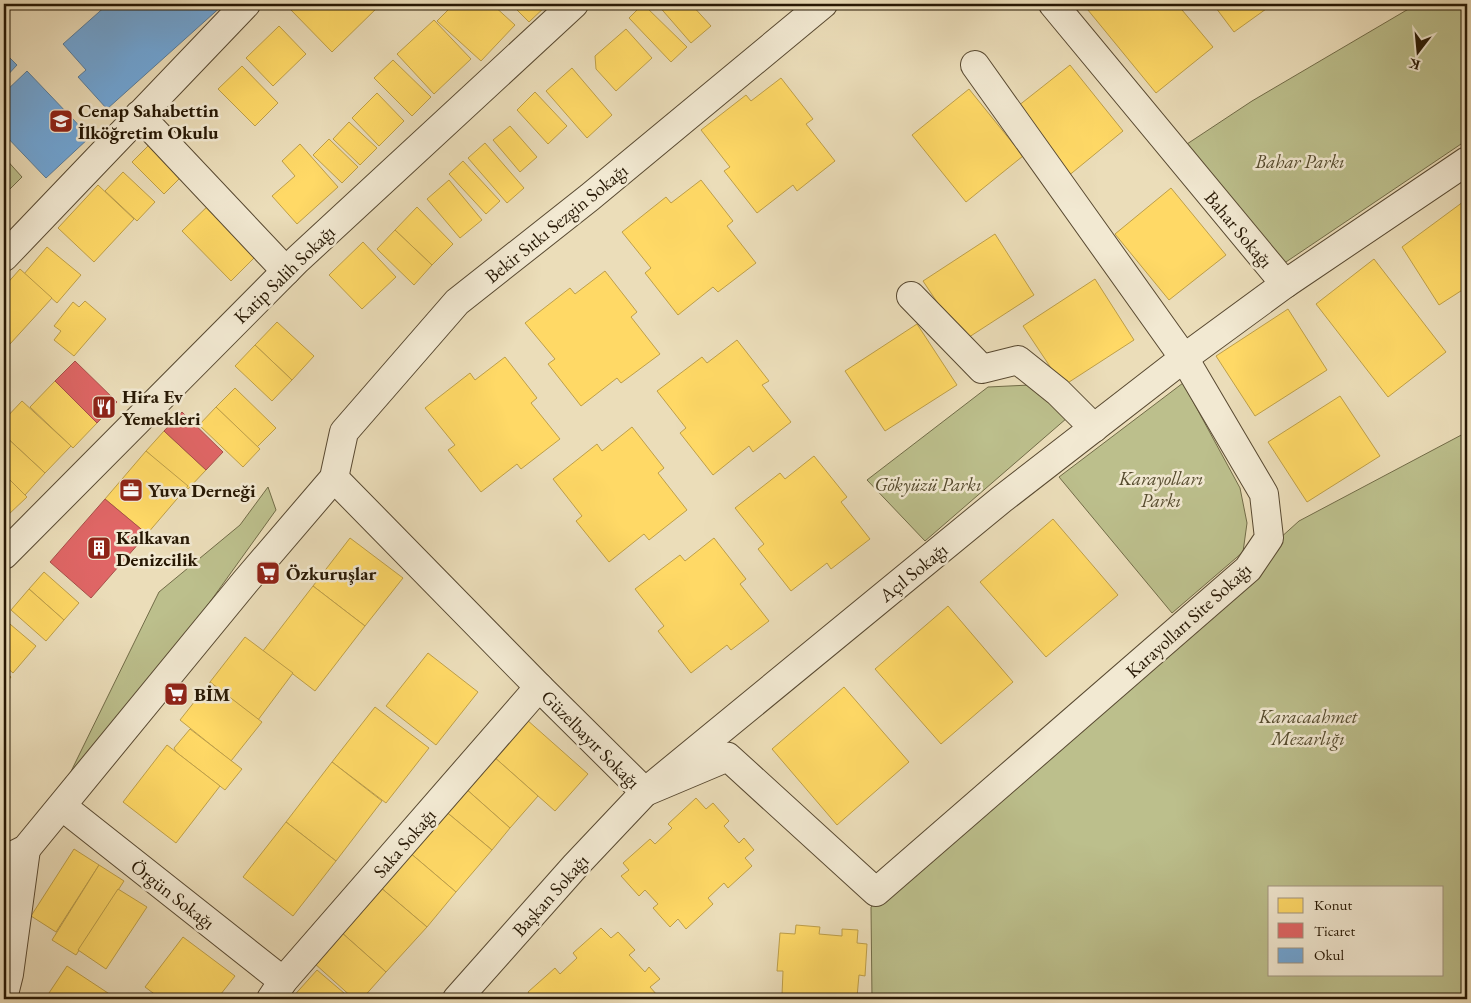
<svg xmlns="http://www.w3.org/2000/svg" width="1471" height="1003" font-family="'EB Garamond',serif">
<rect width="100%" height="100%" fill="#ebddb9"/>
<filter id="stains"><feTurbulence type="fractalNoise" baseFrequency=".004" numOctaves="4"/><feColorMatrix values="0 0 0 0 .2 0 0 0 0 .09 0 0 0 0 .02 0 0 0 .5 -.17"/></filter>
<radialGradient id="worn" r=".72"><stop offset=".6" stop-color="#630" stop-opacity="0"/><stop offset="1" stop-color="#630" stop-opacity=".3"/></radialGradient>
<g fill="#bcbf8c" stroke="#726c48" fill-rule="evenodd">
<polygon points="1417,4 1467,4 1467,140 1283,264 1187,144 1252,101"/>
<polygon points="4,157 22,177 4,195"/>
<polygon points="1183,383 1240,488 1247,523 1243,552 1172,613 1059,477"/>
<polygon points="1030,385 1067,418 925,541 867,480 988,387"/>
<path d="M1467,432V999H872L871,907L1299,521ZM1270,887H1442V974H1270Z"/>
<polygon points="268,487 276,510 174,652 56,802 159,592 240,525"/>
</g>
<g fill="#ffd966" stroke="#be9f49">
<polygon points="295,4 381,4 332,52 290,9"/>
<polygon points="454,4 492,4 515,25 481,61 437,21"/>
<polygon points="511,4 548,4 529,22"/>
<polygon points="643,4 687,47 671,62 629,18"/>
<polygon points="657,4 691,4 711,26 691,43"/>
<polygon points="1083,4 1177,4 1213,47 1156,93"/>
<polygon points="1213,4 1273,4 1234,32"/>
<polygon points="434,20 471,59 434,94 397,54"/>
<polygon points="279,26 306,54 273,86 246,58"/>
<polygon points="626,29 652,58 616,91 596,69 595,56"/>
<polygon points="393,60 431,97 412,116 374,78"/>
<polygon points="1070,65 1123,131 1067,177 1013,110"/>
<polygon points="242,66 278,103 255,126 218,89"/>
<polygon points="572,68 612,115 587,138 546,91"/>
<polygon points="781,78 813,119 806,124 835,161 797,191 793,185 757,213 724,171 730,167 701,130 746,95 751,101"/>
<polygon points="969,89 1023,156 966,202 912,135"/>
<polygon points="535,92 567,126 548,144 517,110"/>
<polygon points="377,93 404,121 379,146 352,118"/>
<polygon points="349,122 377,148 360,165 333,139"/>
<polygon points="510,126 537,157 520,172 493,140"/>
<polygon points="329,139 358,167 342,183 313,155"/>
<polygon points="154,140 186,172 164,194 132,162"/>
<polygon points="485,143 524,188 507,203 468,158"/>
<polygon points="300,144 338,187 297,224 272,196 295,176 282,161"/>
<polygon points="463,161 500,201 486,214 449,174"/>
<polygon points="123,172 155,202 137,221 105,191"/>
<polygon points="449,180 482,220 460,238 427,199"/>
<polygon points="701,180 733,221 727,226 756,263 718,292 713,287 678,315 645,273 651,268 622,232 666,197 671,203"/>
<polygon points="98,185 134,219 94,262 58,228"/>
<polygon points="1171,188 1226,255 1169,300 1115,234"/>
<polygon points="1467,199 1467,287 1439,305 1402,247"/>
<polygon points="212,202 261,251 231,281 182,231"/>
<polygon points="417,207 453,244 432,265 395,230"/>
<polygon points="395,230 432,265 414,285 377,249"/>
<polygon points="995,234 1034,295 963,341 923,281"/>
<polygon points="363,242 396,277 362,309 329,275"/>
<polygon points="47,247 81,275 57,303 24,274"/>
<polygon points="1374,259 1446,352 1388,397 1316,304"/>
<polygon points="20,269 52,298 10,344 4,338 4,287"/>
<polygon points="605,271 637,312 631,317 660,354 621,383 617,378 581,406 548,364 555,359 525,323 570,288 575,294"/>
<polygon points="1095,279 1134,340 1063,386 1023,326"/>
<polygon points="85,301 106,319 74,356 54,340 61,331 54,326 73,302 79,307"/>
<polygon points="1288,309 1327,370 1255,416 1216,356"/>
<polygon points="277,322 314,356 292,380 255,345"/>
<polygon points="917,324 957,385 885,431 845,371"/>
<polygon points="737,340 769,381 762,385 791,422 753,452 749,446 713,475 680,433 686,428 657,391 702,357 707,363"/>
<polygon points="255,345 292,380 272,401 235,366"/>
<polygon points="4,357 9,363 4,369"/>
<polygon points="505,357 537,398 531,403 560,439 521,469 517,464 481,492 448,450 455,445 425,408 470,373 475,380"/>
<polygon points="55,381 97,423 73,448 30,407"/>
<polygon points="235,388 276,428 257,447 216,407"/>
<polygon points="1340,396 1380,456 1307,502 1268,442"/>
<polygon points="22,401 71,446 45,473 4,435 4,420"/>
<polygon points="216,407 260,449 243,467 199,425"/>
<polygon points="632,427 664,468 658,473 687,510 649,540 644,534 609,562 576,521 582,516 553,479 597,444 602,451"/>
<polygon points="164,431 206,470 188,489 146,451"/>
<polygon points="4,435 45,473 25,495 4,474"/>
<polygon points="146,451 188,486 147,534 105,499"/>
<polygon points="814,456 847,497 841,502 870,539 831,569 827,563 791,591 758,549 764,544 735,508 780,473 785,479"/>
<polygon points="4,474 27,497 8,515 4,511"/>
<polygon points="1053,519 1118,595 1046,657 980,582"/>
<polygon points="350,538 403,578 365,626 313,586"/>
<polygon points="714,538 746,579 740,584 769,621 731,650 727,645 691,673 658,631 664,626 635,589 680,555 685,561"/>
<polygon points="44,572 79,603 64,620 29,589"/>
<polygon points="313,586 365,626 315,691 263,651"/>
<polygon points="29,589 64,620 46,641 11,610"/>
<polygon points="948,606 1013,682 941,744 875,669"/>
<polygon points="4,619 36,646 13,673 4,665"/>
<polygon points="245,637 293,673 258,720 210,682"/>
<polygon points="428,653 478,692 436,745 386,706"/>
<polygon points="4,671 11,677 4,686"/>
<polygon points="210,682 262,722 231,761 180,720"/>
<polygon points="844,687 909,762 837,825 772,749"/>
<polygon points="375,707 429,748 386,803 332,762"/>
<polygon points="526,719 588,774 555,811 493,756"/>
<polygon points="190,729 242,769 225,790 176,752 174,748"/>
<polygon points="167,745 220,786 176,843 123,802"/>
<polygon points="493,756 538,796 510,828 465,788"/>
<polygon points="332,762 382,801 336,861 286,822"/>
<polygon points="465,788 510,828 492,850 444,810"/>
<polygon points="696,798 706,809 713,803 729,821 724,826 739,843 744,838 754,850 745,858 752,866 728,888 724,883 708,898 713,904 686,929 678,919 670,927 653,908 658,904 645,890 639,896 621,876 629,870 623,863 650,839 655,844 672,828 668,824"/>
<polygon points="444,810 492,850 456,892 409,852"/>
<polygon points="286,822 336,861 293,916 243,877"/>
<polygon points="74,849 99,865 56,932 31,916"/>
<polygon points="409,852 456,892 427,927 380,887"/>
<polygon points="99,865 124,881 76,955 52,940"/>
<polygon points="380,887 427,927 386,972 341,932"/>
<polygon points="118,889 147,907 106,969 78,950"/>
<polygon points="796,925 820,927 819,934 842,936 842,929 858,930 857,943 867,944 865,976 859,975 857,997 866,999 774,999 775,994 782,995 783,971 777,971 780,933 795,934"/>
<polygon points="601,928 611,938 618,932 635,950 629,955 645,972 649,967 660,979 650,987 657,995 653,999 533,999 528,992 555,968 560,974 577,958 573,953"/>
<polygon points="341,932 386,972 362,999 354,999 314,963"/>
<polygon points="183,937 235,976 217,999 161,999 145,987"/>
<polygon points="67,966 114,997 113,999 45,999"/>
<polygon points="317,970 351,999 291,999"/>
</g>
<g fill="#e06666" stroke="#a84f49">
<polygon points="75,361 117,402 97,423 55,381"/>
<polygon points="182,412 223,452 206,470 164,431"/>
<polygon points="105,499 147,534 91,598 50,562"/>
</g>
<g fill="#6fa8dc" stroke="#597d9b">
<polygon points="108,4 224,4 107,109 78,77 86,70 63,44"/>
<polygon points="4,52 17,65 4,79"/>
<polygon points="27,71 90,137 46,178 4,134 4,93"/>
</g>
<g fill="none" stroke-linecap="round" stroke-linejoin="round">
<g stroke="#584931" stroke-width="30">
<g id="street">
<polyline points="1053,4 1285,284"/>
<polyline points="139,115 286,271"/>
<polyline points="4,257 246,4"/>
<polyline points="911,296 982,369 1018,360 1058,392 1094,428"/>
<polyline points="334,478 539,687 645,792"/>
<polyline points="4,555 297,260 574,4"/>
<polyline points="645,792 728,757 876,892 1248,569 1269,538 1264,494 1184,358 975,65"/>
<polyline points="63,807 283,981"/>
<polyline points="4,860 26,849 245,582 334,478 344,432 457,302 590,197 823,4"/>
<polyline points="4,994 9,974 26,849"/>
<polyline points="271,999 283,981 539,687"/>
<polyline points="457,999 576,865 645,792 1002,499 1184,358 1285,284 1467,161"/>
</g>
</g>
<use href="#street" stroke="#f2e9d2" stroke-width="28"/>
</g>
<defs>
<g id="school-square" transform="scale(1.25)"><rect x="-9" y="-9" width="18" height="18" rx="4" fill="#8f2418" stroke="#f2e9d2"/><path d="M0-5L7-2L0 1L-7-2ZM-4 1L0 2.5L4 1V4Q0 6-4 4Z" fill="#fff"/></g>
<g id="restaurant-square" transform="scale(1.25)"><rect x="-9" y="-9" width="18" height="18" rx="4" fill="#8f2418" stroke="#f2e9d2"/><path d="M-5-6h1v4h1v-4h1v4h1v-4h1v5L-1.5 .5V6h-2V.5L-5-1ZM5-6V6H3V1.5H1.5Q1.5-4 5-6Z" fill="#fff"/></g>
<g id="office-square" transform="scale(1.25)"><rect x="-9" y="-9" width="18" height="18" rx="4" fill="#8f2418" stroke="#f2e9d2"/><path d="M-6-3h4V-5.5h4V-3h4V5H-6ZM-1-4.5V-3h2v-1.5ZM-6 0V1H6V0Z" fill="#fff"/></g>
<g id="building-square" transform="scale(1.25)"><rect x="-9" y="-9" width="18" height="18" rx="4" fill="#8f2418" stroke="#f2e9d2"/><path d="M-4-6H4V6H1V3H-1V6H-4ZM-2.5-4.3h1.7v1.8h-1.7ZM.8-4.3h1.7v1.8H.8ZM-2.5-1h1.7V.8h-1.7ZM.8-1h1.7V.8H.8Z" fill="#fff"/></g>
<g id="supermarket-square" transform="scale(1.25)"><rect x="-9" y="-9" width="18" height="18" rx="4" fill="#8f2418" stroke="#f2e9d2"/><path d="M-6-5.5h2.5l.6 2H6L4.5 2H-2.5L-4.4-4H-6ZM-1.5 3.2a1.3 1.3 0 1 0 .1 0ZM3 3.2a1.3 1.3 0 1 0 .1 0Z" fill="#fff"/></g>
</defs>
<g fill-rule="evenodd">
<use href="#school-square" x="61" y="121"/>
<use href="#restaurant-square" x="104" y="407"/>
<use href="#office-square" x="131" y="490"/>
<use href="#building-square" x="99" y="548"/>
<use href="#supermarket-square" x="268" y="573"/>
<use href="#supermarket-square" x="176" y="694"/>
</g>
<g text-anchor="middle" stroke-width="5" stroke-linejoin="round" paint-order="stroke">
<g font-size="19" font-weight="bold" fill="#271804" stroke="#f2e9d2" text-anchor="start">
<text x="78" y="117">Cenap Sahabettin<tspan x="78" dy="22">İlköğretim Okulu</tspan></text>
<text x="122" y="403">Hira Ev<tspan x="122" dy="22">Yemekleri</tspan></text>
<text x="148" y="497">Yuva Derneği</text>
<text x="116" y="544">Kalkavan<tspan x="116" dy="22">Denizcilik</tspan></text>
<text x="286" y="580">Özkuruşlar</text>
<text x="194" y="701">BİM</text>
</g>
<g font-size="19" font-style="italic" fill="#544a2d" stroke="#f2e9d2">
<text x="1300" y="168">Bahar Parkı</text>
<text x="1161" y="485">Karayolları<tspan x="1161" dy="22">Parkı</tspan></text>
<text x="928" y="491">Gökyüzü Parkı</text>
<text x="1308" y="723">Karacaahmet<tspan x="1308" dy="22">Mezarlığı</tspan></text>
</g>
<g font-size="19" fill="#271804" stroke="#f2e9d2">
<text transform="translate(556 223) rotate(-39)" y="7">Bekir Sıtkı Sezgin Sokağı</text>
<text transform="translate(1239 229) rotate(50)" y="7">Bahar Sokağı</text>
<text transform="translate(284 274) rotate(-44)" y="7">Katip Salih Sokağı</text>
<text transform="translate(913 572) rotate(-39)" y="7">Açıl Sokağı</text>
<text transform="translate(1188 620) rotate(-42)" y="7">Karayolları Site Sokağı</text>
<text transform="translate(591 739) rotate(45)" y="7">Güzelbayır Sokağı</text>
<text transform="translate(404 843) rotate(-49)" y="7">Saka Sokağı</text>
<text transform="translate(173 894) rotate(38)" y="7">Örgün Sokağı</text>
<text transform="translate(550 895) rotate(-48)" y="7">Başkan Sokağı</text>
</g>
</g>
<rect width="1471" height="1003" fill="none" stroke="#ebddb9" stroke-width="20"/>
<rect x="5" y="5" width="1461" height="993" fill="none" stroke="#271804" stroke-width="2.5"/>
<rect x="10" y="10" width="1451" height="983" fill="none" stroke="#271804"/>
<rect x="1268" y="886" width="175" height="90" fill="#f2e9d2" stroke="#a19580"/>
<rect x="1278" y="898" width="25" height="15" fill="#ffd966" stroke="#a19580"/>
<text x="1314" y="910" font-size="15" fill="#271804">Konut</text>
<rect x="1278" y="923" width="25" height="15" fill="#e06666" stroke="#a19580"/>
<text x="1314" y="936" font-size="15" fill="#271804">Ticaret</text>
<rect x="1278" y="948" width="25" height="15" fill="#6fa8dc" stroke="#a19580"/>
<text x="1314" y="960" font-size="15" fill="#271804">Okul</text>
<g transform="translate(1418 52) rotate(196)" stroke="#f2e9d2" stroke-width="4" paint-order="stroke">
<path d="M0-4L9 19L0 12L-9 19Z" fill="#271804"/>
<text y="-8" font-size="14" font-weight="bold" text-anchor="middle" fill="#271804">K</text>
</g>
<rect width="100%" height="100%" filter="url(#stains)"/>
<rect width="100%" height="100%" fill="url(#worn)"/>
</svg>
